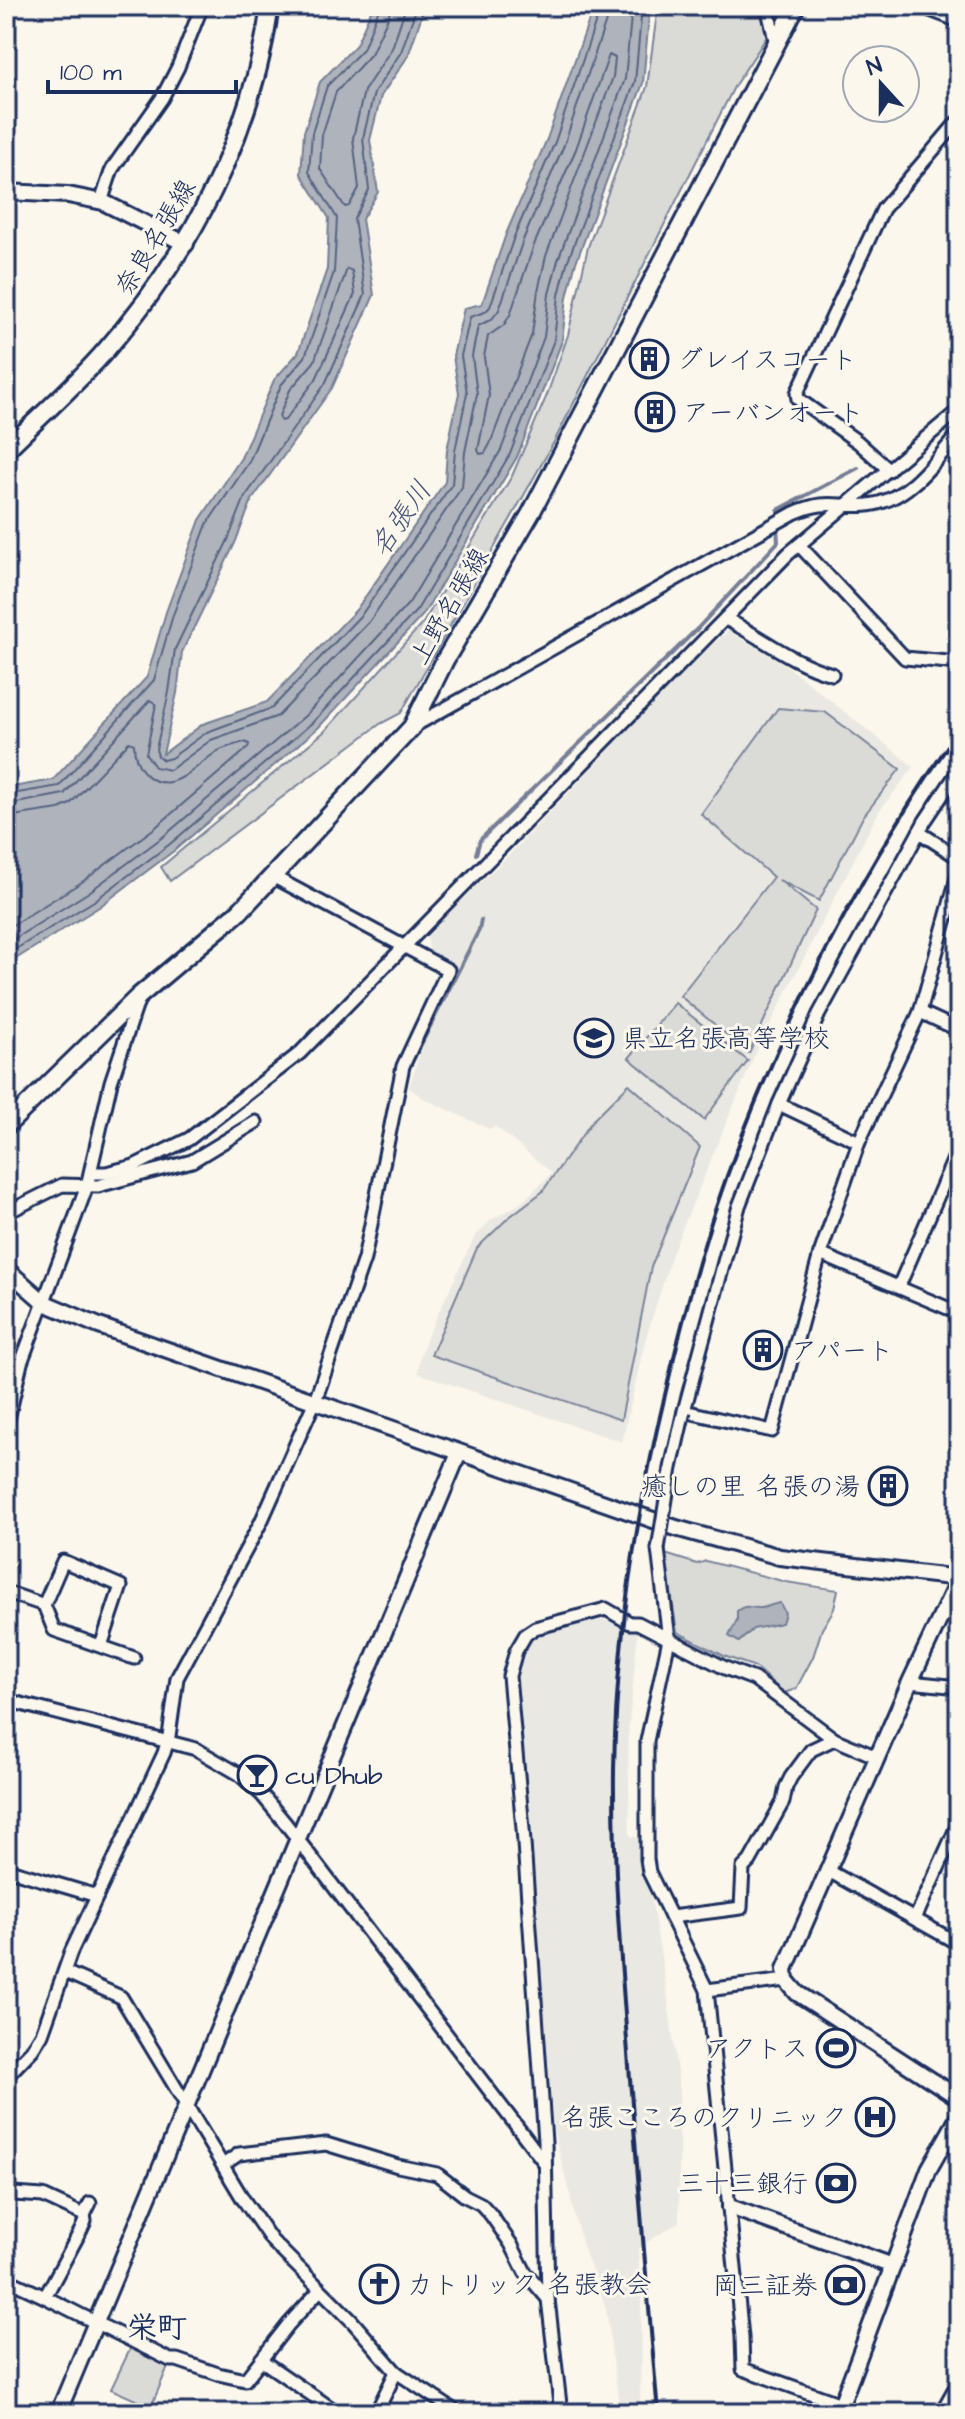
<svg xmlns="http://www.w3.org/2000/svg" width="965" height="2419" font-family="'Architects Daughter','Klee One',sans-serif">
<rect width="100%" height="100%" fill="#fbf7ec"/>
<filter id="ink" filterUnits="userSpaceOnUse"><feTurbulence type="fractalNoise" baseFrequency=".0125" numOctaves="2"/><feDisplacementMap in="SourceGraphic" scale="16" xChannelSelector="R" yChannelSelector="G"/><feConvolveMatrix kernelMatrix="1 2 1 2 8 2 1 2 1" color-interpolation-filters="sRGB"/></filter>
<g filter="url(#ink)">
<g fill="#eae8e2">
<polygon points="728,631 787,666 914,767 879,811 755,1054 673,1251 645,1341 622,1442 418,1373 420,1357 427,1337 474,1238 491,1220 521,1203 552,1173 496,1127 489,1129 423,1098 409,1088 429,1023 455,967 429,950 427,934 509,855 692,663"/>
<polygon points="601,1620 617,1621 638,1630 628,1736 630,1836 641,1838 667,1992 679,2088 679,2222 638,2248 641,2302 640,2413 620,2413 606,2308 582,2244 554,2132 518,1686 518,1660 521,1648 528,1638 551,1628"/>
</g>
<g fill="#dadad7" stroke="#7a849a" stroke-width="2">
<polygon points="658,6 761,6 770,32 735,85 554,442 401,713 380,724 170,881 161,867 325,731 423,623 512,476 547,395 568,335 588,247 647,87"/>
<polygon points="778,708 825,712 900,769 863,817 819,901 779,880 816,910 749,1053 680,996 773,877 701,814"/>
<polygon points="675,1003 748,1061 704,1120 629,1058"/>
<polygon points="629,1084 700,1147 651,1267 621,1420 431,1355 477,1248 508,1218 542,1192 593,1120"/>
<polygon points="665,1554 697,1564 706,1561 786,1582 838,1590 834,1609 822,1629 813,1657 796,1689 784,1693 755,1667 724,1656 677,1632"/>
<polygon points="131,2347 169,2364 151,2407 111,2389"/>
</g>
<g fill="#afb3bb" stroke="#747e96" stroke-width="2">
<polygon points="373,6 425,6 408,56 381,96 370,140 378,192 362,219 374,295 332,388 252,500 235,543 182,652 177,693 163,754 203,724 267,702 356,610 445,482 447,450 459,393 453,356 464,308 482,304 506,234 547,139 594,6 650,6 643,83 575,265 567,297 562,341 517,457 423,615 318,728 175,850 99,907 6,965 6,788 53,780 147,677 166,612 200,520 241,458 274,380 298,353 327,269 329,218 301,174 304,132 320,82 356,45"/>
<path d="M780,1603L785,1613L782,1623L753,1629L739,1642L729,1636L737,1620V1611C746,1603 750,1609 761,1608C767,1607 774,1604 780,1603Z"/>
</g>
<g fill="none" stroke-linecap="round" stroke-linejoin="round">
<g stroke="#566483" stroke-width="2">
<polyline points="390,6 389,15 371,54 336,92 322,135 320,169 345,207 349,206 359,188 353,138 364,91 392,48 406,6"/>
<polyline points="417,6 401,52 374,93 363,138 369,190 354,219 365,295 325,384 245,497 228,540 175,649 169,692 156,749 158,756 163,760 171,758 207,732 272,708 362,614 452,484 455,451 467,393 461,356 470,317 485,312 490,307 514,237 555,142 601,6"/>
<polygon points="609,55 615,58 613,77 546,256 538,291 532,334 490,444 485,453 480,454 478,450 489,395 484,357 488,336 504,325 510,315 534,245 576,149"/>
<polygon points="347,269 352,271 355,294 316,379 285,420 281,421 279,416 290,390 314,362"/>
<polyline points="6,795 59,786 154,680 173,615 207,524 249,462 281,385 305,357 334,272 337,218 309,172 312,133 327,86 363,49 380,6"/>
<polyline points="6,805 64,794 150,700 156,704 146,754 155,767 170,770 211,740 278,716 369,622 462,487 465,452 477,394 472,356 478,326 492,319 499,310 523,240 564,145 611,6"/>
<path d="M6,817L59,809L70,804L129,742L134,744C134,769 154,791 179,779C192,773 203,761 215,753C223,747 235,745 244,742L249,744L248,748L156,827L82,882L6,929"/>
<polyline points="6,944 89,892 164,836 306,715 409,603 501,450 544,337 549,294 558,260 625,79 632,6"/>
<polyline points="6,955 94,901 170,844 313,722 417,610 510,454 554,340 559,295 567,263 635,82 642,6"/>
</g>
<g stroke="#747e96" stroke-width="4">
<polyline points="778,518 778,510 858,468"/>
<polyline points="476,854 480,840 697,629 778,542 777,526"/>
<polyline points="364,1276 370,1258 408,1070 479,930 481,920"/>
<polyline points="238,1575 260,1537 284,1483"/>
<polyline points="22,1711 172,1749 173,1745"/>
</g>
<g stroke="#1b2f5e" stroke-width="17">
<g id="minor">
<polyline points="767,6 776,44"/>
<polyline points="920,6 959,21"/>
<polyline points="101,202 112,169 162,98 178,67 202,6"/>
<polyline points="889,470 858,442 798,399 797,393 883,209 959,120"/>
<polyline points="799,545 905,658 959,663"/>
<path d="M726,619C761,637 794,664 832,674"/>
<path d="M414,726L794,513C828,498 836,508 868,505C908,501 935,461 959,433"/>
<polyline points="959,770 925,821 819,1014 779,1104 739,1206 684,1411 772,1431 820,1254 859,1142 920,1012 959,871"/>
<polyline points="919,832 959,858"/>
<polyline points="920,1012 959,1030"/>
<polyline points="779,1104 859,1142"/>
<polyline points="91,1173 106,1173 134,1166 189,1139 300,1053 788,554 959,410"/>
<polyline points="6,1213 62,1185 98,1186 192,1161 256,1122"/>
<polyline points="820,1254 959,1313"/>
<polyline points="899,1286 959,1147"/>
<polyline points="6,1370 17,1375"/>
<polyline points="6,1428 21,1363 87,1186 111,1082 139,998"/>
<polyline points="658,1549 669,1639 647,1741 647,1859 649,1872 707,1990 742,2337 743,2369 841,2404"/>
<polyline points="6,1592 44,1605 54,1630 134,1658"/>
<polyline points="44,1605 63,1561 121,1586 101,1646"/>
<polyline points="910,1682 959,1687"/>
<polyline points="6,1700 196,1749 239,1774 262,1795 286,1824 544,2162"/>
<polyline points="6,1869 97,1896"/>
<polyline points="827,1870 959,1944"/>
<polyline points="671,1917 741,1908 743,1868 750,1861 783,1802 786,1787 791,1777 811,1750 834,1739"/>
<polyline points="915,1919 959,1822"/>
<polyline points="65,1972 121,1997 243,2199 272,2241 352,2321 396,2372 458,2413"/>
<polyline points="707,1990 786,1980"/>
<polyline points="6,2077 32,2050 42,2034 71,1952 164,1753 169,1736 177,1678 261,1522 315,1401 364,1259 403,1066 448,970 274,877"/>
<polyline points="223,2165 239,2154 326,2144 398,2166 437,2174 465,2196 481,2204 491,2215 511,2244 525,2272 548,2299"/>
<polyline points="14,2194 43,2196 84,2215 85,2221 81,2230 45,2297 170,2360 177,2360 218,2374 245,2380 288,2325 319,2291"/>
<polyline points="84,2215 90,2203"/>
<polyline points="6,2279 45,2297"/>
<polyline points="261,2360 338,2413"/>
<polyline points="376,2413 396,2372"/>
<polyline points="561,2413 548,2299 545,2142 523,1829 509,1676 516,1651 526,1634 535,1628 606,1609 630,1623 638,1623 725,1668 754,1679 834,1739 877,1757"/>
<polyline points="941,2413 959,2381"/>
</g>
</g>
<g stroke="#1b2f5e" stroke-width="20">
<g id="tertiary">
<polyline points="6,192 68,195 103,202 186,244"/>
<polyline points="6,1269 45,1303 99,1326 676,1528 780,1557 959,1578"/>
<polyline points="959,1578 910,1682 785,1969 786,1980 797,1993 959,2098"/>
<polyline points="730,2207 893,2266"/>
<polyline points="58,2413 459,1453"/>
<polyline points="838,2413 929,2169 959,2116"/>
</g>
</g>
<g stroke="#1b2f5e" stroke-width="22">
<g id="primary">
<path d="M6,450C39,417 76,385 106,350C191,253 252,135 270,6"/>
<polyline points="6,1126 139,996 240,911 412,727 445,660 531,513 796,6"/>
</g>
</g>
<use href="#minor" stroke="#fbf7ec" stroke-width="11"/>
<use href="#tertiary" stroke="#fbf7ec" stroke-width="14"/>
<use href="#primary" stroke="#fbf7ec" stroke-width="16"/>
<path stroke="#1b2f5e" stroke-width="4" d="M658,2413C648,2302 639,2190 630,2079C622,1976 613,1873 614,1770C616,1643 635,1519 665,1395C679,1335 694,1275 713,1216C768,1051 858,872 959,730"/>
<g stroke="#1b2f5e" stroke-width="17" stroke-linecap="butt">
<polyline id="minor-bridge" points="658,1549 671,1468 684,1411"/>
</g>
<use href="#minor-bridge" stroke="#fbf7ec" stroke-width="11"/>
</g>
</g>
<defs>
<g id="building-ring" transform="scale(2)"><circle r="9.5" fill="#fbf7ec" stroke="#1b2f5e" stroke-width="1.5"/><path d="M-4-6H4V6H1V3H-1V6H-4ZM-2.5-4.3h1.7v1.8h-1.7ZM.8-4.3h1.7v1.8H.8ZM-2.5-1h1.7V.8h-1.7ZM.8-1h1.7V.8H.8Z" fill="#1b2f5e"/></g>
<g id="school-ring" transform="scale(2)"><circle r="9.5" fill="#fbf7ec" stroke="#1b2f5e" stroke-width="1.5"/><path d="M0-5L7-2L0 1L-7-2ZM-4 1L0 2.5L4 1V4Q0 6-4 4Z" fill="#1b2f5e"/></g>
<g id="bar-ring" transform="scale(2)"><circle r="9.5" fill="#fbf7ec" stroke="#1b2f5e" stroke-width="1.5"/><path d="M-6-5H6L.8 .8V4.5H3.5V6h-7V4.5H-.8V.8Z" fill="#1b2f5e"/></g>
<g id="stadium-ring" transform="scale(2)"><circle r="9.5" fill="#fbf7ec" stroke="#1b2f5e" stroke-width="1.5"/><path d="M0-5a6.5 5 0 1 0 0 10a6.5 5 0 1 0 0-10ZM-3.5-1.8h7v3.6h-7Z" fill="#1b2f5e"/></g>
<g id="hospital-ring" transform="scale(2)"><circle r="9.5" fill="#fbf7ec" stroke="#1b2f5e" stroke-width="1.5"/><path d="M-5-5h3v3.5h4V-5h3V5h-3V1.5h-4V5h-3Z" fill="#1b2f5e"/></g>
<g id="bank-ring" transform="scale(2)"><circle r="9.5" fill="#fbf7ec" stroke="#1b2f5e" stroke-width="1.5"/><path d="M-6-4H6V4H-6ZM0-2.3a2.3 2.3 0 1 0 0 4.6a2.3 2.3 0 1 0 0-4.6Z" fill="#1b2f5e"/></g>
<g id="church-ring" transform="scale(2)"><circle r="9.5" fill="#fbf7ec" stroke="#1b2f5e" stroke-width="1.5"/><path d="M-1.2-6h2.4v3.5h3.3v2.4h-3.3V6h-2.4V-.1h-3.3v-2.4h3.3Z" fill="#1b2f5e"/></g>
</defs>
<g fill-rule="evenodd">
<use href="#building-ring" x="649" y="359"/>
<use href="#building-ring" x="655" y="412"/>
<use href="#school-ring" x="594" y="1038"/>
<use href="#building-ring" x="763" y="1350"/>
<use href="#building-ring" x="888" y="1486"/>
<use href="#bar-ring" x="257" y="1775"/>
<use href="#stadium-ring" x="836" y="2048"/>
<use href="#hospital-ring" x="875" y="2117"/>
<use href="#bank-ring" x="836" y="2183"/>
<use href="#church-ring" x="379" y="2284"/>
<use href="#bank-ring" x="845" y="2285"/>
</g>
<g text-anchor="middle" stroke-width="6" stroke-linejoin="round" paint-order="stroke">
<g font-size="26" fill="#1b2f5e" stroke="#fbf7ec">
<text transform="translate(155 237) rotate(-59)" y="9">奈良名張線</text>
<text transform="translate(449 606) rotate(-60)" y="9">上野名張線</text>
</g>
<g font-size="26" fill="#1b2f5e" stroke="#fbf7ec" text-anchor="start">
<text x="677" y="368">グレイスコート</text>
<text x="683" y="421">アーバンオート</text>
<text x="622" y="1047">県立名張高等学校</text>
<text x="791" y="1359">アパート</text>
<text x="860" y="1495" text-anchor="end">癒しの里 名張の湯</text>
<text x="285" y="1784">cu Dhub</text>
<text x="808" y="2057" text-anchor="end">アクトス</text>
<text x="847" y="2126" text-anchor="end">名張こころのクリニック</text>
<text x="808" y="2192" text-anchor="end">三十三銀行</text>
<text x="407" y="2293">カトリック 名張教会</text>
<text x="817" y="2294" text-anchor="end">岡三証券</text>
</g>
<g font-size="28" font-style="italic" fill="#47577a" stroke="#fbf7ec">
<text transform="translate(400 518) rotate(-55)" y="10">名張川</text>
</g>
<g font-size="30" font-weight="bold" fill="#1b2f5e" stroke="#fbf7ec">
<text x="157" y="2337">栄町</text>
</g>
</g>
<rect width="965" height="2419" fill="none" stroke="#fbf7ec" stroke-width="32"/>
<rect x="16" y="16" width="933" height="2387" fill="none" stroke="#1b2f5e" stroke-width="3" filter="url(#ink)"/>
<g transform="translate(881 84) rotate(339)"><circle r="38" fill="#fbf7ec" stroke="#a1a7b3" stroke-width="2"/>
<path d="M0-6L14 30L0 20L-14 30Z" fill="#1b2f5e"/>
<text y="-12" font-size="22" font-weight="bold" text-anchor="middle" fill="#1b2f5e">N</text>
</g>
<path d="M48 80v12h188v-12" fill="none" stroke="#1b2f5e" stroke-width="4"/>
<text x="60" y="80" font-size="24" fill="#1b2f5e" stroke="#fbf7ec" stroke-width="6" paint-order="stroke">100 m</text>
</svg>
